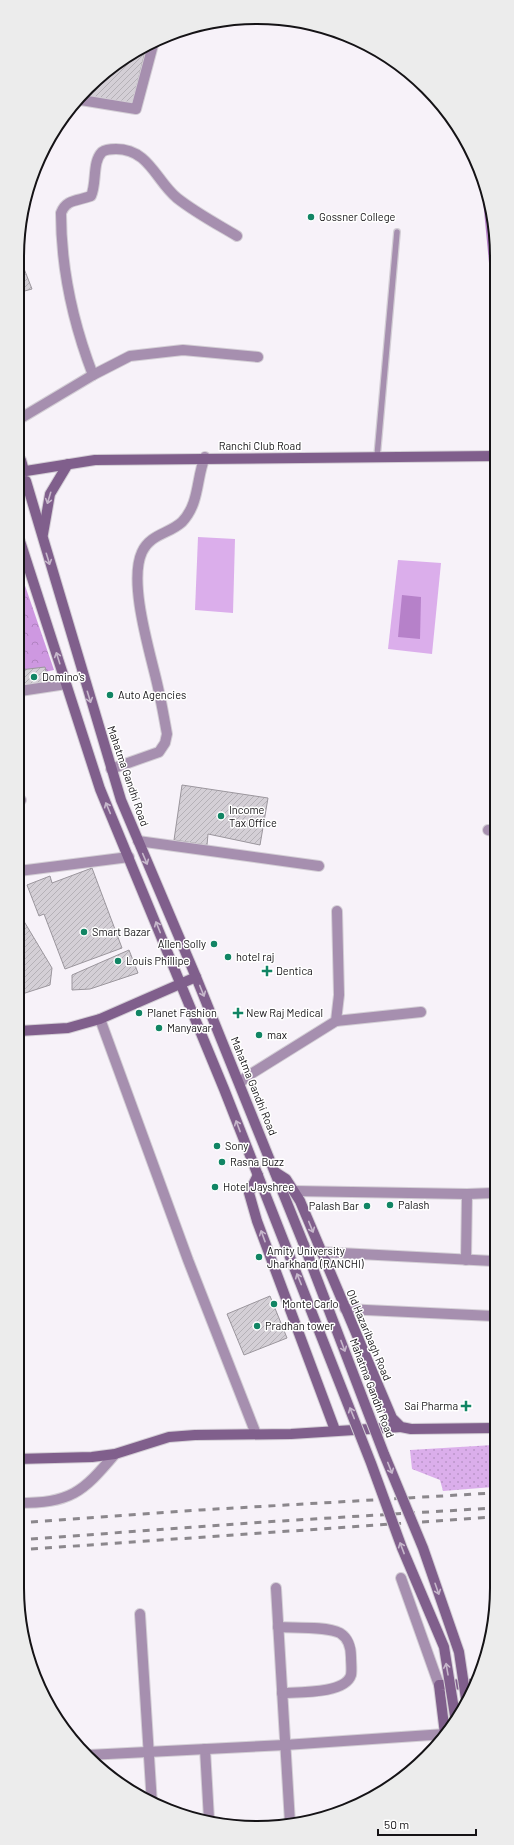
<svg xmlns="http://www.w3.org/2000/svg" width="514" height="1845" font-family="Barlow,sans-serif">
<defs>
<pattern id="grass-dots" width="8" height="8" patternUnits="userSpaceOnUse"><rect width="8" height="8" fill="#dbaeeb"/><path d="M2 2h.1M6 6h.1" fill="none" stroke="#bb95c9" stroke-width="1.8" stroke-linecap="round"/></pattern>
<pattern id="forest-crowns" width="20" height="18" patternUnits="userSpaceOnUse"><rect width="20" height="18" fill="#ce98e1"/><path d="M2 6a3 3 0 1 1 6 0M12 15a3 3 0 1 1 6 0" fill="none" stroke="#b082c0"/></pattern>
<pattern id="building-hatch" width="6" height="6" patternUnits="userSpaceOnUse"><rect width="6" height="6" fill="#d4cfd6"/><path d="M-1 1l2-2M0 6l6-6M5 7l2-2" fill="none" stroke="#b5b1b7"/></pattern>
</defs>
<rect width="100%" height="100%" fill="#f7f2f9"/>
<polygon fill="url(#grass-dots)" points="493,1445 493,1487 443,1491 440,1480 412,1469 410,1450"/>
<polygon fill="url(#forest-crowns)" points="20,571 54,670 20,677"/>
<g fill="#dbaeeb">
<polygon points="198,537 235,539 233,613 195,610"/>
<polygon points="398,560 441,563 432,654 388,649"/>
</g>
<g fill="#b681c9">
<polygon points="481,179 495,226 495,326"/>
<polygon points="402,595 421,597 420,639 398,637"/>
</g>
<g fill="url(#building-hatch)" stroke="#9b969d">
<polygon points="146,48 132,105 85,97 123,58"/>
<polygon points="21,261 32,289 21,292"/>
<polygon points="45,667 49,684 20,687 20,670"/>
<polygon points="182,785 268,798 260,845 208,834 207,845 174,840"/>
<polygon points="92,868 122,948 65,969 44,914 39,916 27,885 50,876 52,883"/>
<polygon points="19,913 52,968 50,985 19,995"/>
<polygon points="129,950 138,973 90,989 72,990 72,975"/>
<polygon points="270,1296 287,1338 244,1355 227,1314"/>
</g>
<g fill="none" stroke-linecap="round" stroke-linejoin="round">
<g stroke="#d3ced5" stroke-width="8">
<polyline id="lane" points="377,457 397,232"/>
</g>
<g stroke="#d3ced5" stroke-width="12">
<g id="street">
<polyline points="81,100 136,109 153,45"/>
<path d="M93,375C73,323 61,269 61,213C66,199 78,201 91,196C97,183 92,162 102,152C106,149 112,149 116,149C149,149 156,181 177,198C196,213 217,224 237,236"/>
<polyline points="21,418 93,375 130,356 183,350 258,357"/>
<polyline points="20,691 66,684"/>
<path d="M111,769L159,752L165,743L167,734C164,717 161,700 157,683C150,652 128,582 142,552C150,534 169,534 182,522C200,503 196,478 205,457"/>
<polyline points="20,800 21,800"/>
<polyline points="488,830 494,831"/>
<polyline points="138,841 319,866"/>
<polyline points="19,871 129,857"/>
<polyline points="100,1019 188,1260 256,1434"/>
<polyline points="336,1021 421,1012"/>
<polyline points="240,1083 246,1077 336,1021 339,995 337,911"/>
<polyline points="294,1191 467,1194 493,1193"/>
<polyline points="321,1252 493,1261"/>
<polyline points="466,1260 467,1194"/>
<polyline points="345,1309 493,1316"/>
<path d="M17,1503C71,1503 82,1493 115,1454"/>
<polyline points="401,1578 439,1685"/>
<polyline points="276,1588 290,1823"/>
<polyline points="140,1614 152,1804"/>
<path d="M278,1627C294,1628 326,1626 340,1633C348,1638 351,1648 351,1657C351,1663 352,1670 351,1675C345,1694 299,1692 282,1693"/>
<polyline points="205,1749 209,1819"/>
<polyline points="88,1755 285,1745 445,1734"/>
</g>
</g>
<g stroke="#d3ced5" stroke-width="12">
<g id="secondary">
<polyline points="21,460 23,467"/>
<polyline points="26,471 95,460 495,456"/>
<polyline points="26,481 121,800 196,977 304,1245"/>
<polyline points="43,534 50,494 68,464"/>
<polyline points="20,541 100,789 224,1089 288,1252"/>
<polyline points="19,1031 68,1028 100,1019 196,977"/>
<polyline points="275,1172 286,1179 300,1201 392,1418 401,1427 411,1429 493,1428"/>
<polyline points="258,1175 249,1193 257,1221 335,1430"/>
<polyline points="17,1459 92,1457 115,1454 169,1437 195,1435 291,1434 401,1427"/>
<polyline points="445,1734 439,1685 472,1684"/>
</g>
</g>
<use href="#lane" stroke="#a68faf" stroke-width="5.5"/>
<use href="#street" stroke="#a68faf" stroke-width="10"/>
<use href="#secondary" stroke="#805f8c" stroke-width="10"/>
<g stroke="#8b878c" stroke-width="3" stroke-dasharray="7 7" stroke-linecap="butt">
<polyline points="17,1523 200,1510 493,1493"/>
<polyline points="17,1540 264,1522 493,1508"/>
<polyline points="17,1550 493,1517"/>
</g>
<g stroke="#d3ced5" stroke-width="12" stroke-linecap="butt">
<g id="secondary-bridge">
<polyline points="304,1245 384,1454 423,1548 459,1652 466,1699"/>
<polyline points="288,1252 371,1463 402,1548 444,1647 456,1722"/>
</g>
</g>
<use href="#secondary-bridge" stroke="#805f8c" stroke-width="10"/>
</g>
<defs><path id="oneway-shaft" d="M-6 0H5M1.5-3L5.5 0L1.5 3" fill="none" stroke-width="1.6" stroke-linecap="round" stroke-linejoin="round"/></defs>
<g stroke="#c6b7cb">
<use href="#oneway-shaft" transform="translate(49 498) rotate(107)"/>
<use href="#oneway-shaft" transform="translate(48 559) rotate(73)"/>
<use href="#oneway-shaft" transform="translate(58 658) rotate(-108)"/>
<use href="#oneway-shaft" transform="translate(89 697) rotate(73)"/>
<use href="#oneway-shaft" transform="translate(108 808) rotate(-113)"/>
<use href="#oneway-shaft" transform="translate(145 859) rotate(67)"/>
<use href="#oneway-shaft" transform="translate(158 927) rotate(-112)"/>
<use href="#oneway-shaft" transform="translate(202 991) rotate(68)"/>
<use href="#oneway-shaft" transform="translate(238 1126) rotate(-111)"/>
<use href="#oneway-shaft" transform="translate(311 1227) rotate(68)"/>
<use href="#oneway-shaft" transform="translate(263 1236) rotate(-110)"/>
<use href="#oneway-shaft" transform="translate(299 1279) rotate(-112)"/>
<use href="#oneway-shaft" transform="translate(343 1346) rotate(69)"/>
<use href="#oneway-shaft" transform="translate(352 1413) rotate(-112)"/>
<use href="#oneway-shaft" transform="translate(390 1468) rotate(68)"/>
<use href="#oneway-shaft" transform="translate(402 1548) rotate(-111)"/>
<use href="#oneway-shaft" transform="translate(437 1589) rotate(71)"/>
<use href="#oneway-shaft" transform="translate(447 1669) rotate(-100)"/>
</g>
<g fill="#118564" stroke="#fff" stroke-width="1.5">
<circle cx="311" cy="217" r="4"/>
<circle cx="34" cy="677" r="4"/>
<circle cx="110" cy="695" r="4"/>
<circle cx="221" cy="816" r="4"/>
<circle cx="84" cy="932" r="4"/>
<circle cx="214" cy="944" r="4"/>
<circle cx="228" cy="957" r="4"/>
<circle cx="118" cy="961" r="4"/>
<path d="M265 965h4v4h4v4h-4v4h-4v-4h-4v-4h4z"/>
<circle cx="139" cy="1013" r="4"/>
<path d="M236 1007h4v4h4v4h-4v4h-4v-4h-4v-4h4z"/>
<circle cx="159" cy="1028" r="4"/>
<circle cx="259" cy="1035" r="4"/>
<circle cx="217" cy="1146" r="4"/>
<circle cx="222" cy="1162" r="4"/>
<circle cx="215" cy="1187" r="4"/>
<circle cx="390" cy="1205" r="4"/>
<circle cx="367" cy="1206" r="4"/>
<circle cx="259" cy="1257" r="4"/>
<circle cx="274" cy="1304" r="4"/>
<circle cx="257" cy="1326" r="4"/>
<path d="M464 1400h4v4h4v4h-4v4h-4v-4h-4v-4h4z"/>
</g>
<g text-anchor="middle" stroke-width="3" stroke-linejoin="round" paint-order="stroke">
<g font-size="11" fill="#151316" stroke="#fff" text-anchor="start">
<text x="319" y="221">Gossner College</text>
<text x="42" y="681">Domino's</text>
<text x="118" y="699">Auto Agencies</text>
<text x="229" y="814">Income<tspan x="229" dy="13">Tax Office</tspan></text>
<text x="92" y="936">Smart Bazar</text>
<text x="206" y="948" text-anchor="end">Allen Solly</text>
<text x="236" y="961">hotel raj</text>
<text x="126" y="965">Louis Phillipe</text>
<text x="276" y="975">Dentica</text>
<text x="147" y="1017">Planet Fashion</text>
<text x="246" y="1017">New Raj Medical</text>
<text x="167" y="1032">Manyavar</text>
<text x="267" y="1039">max</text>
<text x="225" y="1150">Sony</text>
<text x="230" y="1166">Rasna Buzz</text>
<text x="223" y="1191">Hotel Jayshree</text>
<text x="398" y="1209">Palash</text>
<text x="359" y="1210" text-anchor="end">Palash Bar</text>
<text x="267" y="1255">Amity University<tspan x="267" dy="13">Jharkhand (RANCHI)</tspan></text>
<text x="282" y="1308">Monte Carlo</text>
<text x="265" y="1330">Pradhan tower</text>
<text x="458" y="1410" text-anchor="end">Sai Pharma</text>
</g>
<g font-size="11" fill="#151316" stroke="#fff">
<text x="260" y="450">Ranchi Club Road</text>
<text transform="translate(128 776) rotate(71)" y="4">Mahatma Gandhi Road</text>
<text transform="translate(254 1086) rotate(68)" y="4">Mahatma Gandhi Road</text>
<text transform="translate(369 1335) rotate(67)" y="4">Old Hazaribagh Road</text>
<text transform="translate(372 1388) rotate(69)" y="4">Mahatma Gandhi Road</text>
</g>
</g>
<path d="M0 0H514V1845H0ZM257 24H257A233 233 0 0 1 490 257V1588A233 233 0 0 1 257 1821H257A233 233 0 0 1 24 1588V257A233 233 0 0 1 257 24Z" fill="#ececec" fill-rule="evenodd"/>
<path fill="none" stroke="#151316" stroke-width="2" d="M257 24H257A233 233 0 0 1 490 257V1588A233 233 0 0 1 257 1821H257A233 233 0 0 1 24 1588V257A233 233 0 0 1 257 24Z"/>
<path d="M378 1829v6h98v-6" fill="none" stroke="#151316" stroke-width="2"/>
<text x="384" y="1829" font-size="12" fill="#151316" stroke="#ffffff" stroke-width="3" paint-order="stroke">50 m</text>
</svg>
